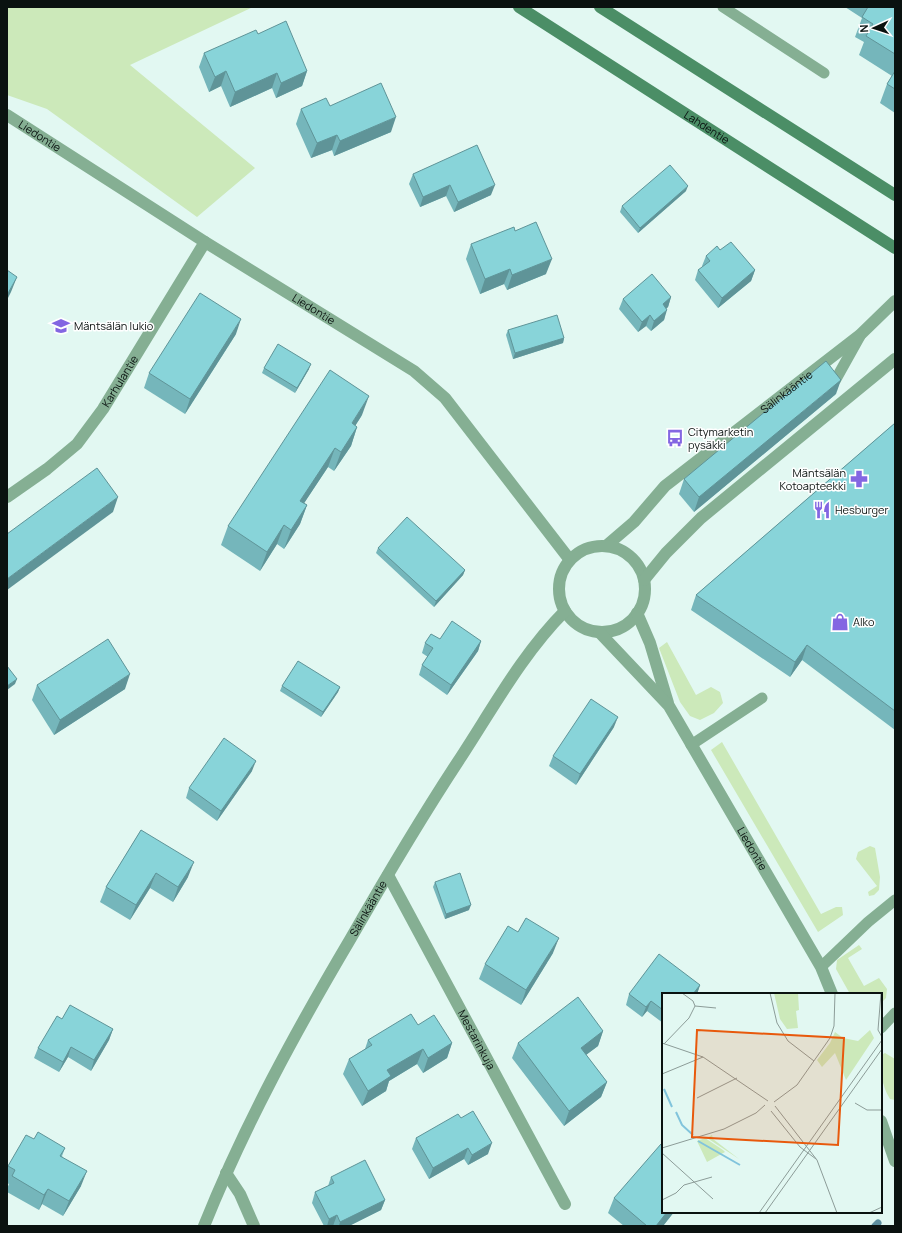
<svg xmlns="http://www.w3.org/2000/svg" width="902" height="1233" font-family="Manrope,sans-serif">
<rect width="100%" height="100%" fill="#e2f8f2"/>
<g fill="#cce9ba">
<polygon points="7,7 253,7 130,65 255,168 197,217 47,109 7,95"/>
<polygon points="667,642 696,695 711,687 720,692 723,703 714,713 700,720 690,716 680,702 659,648"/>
<polygon points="722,742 821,914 836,907 842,907 843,915 818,932 711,750"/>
<polygon points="870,846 875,848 880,877 879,890 874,895 869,896 868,892 877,886 856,859 858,852"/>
<polygon points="859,945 862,949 848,958 864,986 879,978 887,989 886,998 881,1003 881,994 850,994 836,969 837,960"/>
<path d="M885,1053L895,1059V1100L890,1099C881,1085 881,1071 881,1055Z"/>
</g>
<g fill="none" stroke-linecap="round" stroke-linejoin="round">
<polyline stroke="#5d8f9f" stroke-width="7" points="875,1226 878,1223"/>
<g stroke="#85af93" stroke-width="11">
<polyline points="723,7 824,73"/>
<polyline points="829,386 836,379 860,336"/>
<polyline points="691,745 762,698"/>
<polyline points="821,967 868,922 895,900"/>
<polyline points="881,1028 895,1013"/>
</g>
<g stroke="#85af93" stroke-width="12">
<path id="s1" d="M7,115L205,242L414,371L445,398L570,560"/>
<path id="s2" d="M7,497L47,469L77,444L103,409L205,242"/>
<path id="s3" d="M606,546L634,522L665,486L860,335L895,301"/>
<circle cx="602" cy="589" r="43"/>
<polyline points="644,580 666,553 701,518 895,359"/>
<polyline points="637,613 650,643 668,703"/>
<path id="s4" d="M599,632L669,706L821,967L832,994"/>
<path id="s5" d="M388,875L565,1204"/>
<polyline points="881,1121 895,1161"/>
<polyline points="226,1173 240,1194 254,1226"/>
<path id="s6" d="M204,1226C244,1126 296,1031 351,938C386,877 422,816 461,757C493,708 523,653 565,611"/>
</g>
<g stroke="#4b8e66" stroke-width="12">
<path id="s7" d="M519,7L895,248"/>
<polyline points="600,7 895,195"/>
</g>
</g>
<g fill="#75b6bb">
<polygon points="845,7 895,7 895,113 880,103 887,84 892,76 859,55 864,42 855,37 862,18"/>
<polygon points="258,34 307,71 302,86 276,98 272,88 230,107 221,86 209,92 199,67 204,53"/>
<polygon points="330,106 391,132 334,156 332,150 311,158 296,124 301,109"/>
<polygon points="413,174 491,195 454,212 446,196 420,207 409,184"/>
<polygon points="686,191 638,233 620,212 622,206"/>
<polygon points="515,231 546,274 507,290 504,284 480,294 466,259 471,244"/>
<polygon points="720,250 755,270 751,281 718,308 695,280 698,270 703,267 702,266 706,256"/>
<polygon points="671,297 668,307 666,309 664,320 651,331 646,326 638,332 619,309 623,299"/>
<polygon points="508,330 564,338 563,343 513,359 506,335"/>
<polygon points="236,334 185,414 144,388 149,373"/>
<polygon points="264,368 309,369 295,393 262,373"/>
<polygon points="836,394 694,512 679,494 684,479"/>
<polygon points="362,415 355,426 357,427 351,446 334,471 328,467 304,503 307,505 300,524 284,549 277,544 260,571 221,545 228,526"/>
<polygon points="895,423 895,730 802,660 790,677 691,610 696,595"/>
<polygon points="378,548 465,570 463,575 434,607 376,553"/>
<polygon points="440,639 481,641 478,651 447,695 419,675 422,665 428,657 422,653 425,643"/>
<polygon points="37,685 125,689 54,735 32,700"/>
<polygon points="282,686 340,687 338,692 321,717 280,691"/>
<polygon points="614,727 576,785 549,766 553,756"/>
<polygon points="252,771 217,821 186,798 189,788"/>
<polygon points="141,830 188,877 173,902 150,888 130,920 100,902 106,887"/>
<polygon points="435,882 469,910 445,919 433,887"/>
<polygon points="553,953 521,1005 479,979 485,964"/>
<polygon points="700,985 697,994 663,994 663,1023 647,1011 642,1017 626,1005 629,994"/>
<polygon points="62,1019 113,1029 109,1040 91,1071 68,1057 59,1072 34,1058 38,1048"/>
<polygon points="418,1025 452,1043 447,1058 423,1073 417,1064 389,1081 386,1091 362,1106 343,1074 349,1059 365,1049 368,1040"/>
<polygon points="603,1031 598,1046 586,1055 607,1082 601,1097 564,1126 512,1058 518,1043"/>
<polygon points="461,1118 488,1154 468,1165 464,1159 429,1179 412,1149 416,1138"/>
<polygon points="34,1139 65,1148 62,1156 81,1186 63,1216 42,1204 39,1210 7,1192 7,1189 9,1184 7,1183 7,1168 8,1166"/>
<polygon points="331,1177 385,1200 381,1210 349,1226 324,1226 312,1203 315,1192 328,1186"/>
<polygon points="614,1198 663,1212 674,1212 663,1226 624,1226 608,1213"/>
</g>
<g fill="#5f9498">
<polygon points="226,71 221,86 209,92 215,77"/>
<polygon points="307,71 302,86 276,98 281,83"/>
<polygon points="277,73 272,88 230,107 235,92"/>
<polygon points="396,117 391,132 334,156 340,141"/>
<polygon points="337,135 332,150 311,158 317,143"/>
<polygon points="450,185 446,196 420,207 423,197"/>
<polygon points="495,185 491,195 454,212 458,202"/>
<polygon points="688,186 686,191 638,233 640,228"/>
<polygon points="552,259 546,274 507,290 512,275"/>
<polygon points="510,269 504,284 480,294 485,279"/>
<polygon points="755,270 751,281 718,308 722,298"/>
<polygon points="17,277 11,292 7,300 7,295"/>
<polygon points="671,297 668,307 659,315 663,304"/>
<polygon points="667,310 664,320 651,331 654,321"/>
<polygon points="650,315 646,326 638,332 642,322"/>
<polygon points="241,319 236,334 185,414 190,399"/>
<polygon points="564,338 563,343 513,359 515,353"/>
<polygon points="311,364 309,369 295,393 297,388"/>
<polygon points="841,380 836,394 694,512 699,497"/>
<polygon points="369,396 362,415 345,442 352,423"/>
<polygon points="357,427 351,446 334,471 341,452"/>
<polygon points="335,448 328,467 293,520 300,501"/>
<polygon points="118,497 113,512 7,590 7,579"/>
<polygon points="307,505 300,524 284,549 291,530"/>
<polygon points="284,525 277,544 260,571 267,552"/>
<polygon points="465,570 463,575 434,607 436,601"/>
<polygon points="481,641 478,651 447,695 451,685"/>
<polygon points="807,645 802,660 790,677 795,662"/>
<polygon points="130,674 125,689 54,735 60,720"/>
<polygon points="17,679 15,684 7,690 7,686"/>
<polygon points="340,687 338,692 321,717 323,712"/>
<polygon points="618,717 614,727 576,785 580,774"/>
<polygon points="256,761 252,771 217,821 221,811"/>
<polygon points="194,862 188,877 173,902 178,887"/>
<polygon points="156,873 150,888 130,920 136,905"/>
<polygon points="471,905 469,910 445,919 446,914"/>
<polygon points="559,938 553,953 521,1005 526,990"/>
<polygon points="700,985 697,994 693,994"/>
<polygon points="651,1001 647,1011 642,1017 646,1007"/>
<polygon points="113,1029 109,1040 91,1071 94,1060"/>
<polygon points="603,1031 598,1046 575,1063 581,1048"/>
<polygon points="452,1043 447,1058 423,1073 428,1058"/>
<polygon points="71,1047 68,1057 59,1072 63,1062"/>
<polygon points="423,1049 417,1064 389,1081 386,1091 362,1106 368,1091 387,1070"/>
<polygon points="607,1082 601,1097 564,1126 569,1111"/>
<polygon points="492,1143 488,1154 468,1165 472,1155"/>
<polygon points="468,1148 464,1159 429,1179 433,1168"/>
<polygon points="87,1171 81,1186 63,1216 69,1201"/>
<polygon points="48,1189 42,1204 39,1210 44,1195"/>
<polygon points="385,1200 381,1210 349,1226 339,1226 340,1222"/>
<polygon points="667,1212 674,1212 663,1226 656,1226"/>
<polygon points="337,1215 333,1226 327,1226 329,1219"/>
</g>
<g fill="#88d4d9" stroke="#5f9498">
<polygon points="868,7 895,7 895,54 866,36 873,24 862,17"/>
<polygon points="286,21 307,71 281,83 277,73 235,92 226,71 215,77 204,53 256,30 258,34"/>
<polygon points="895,71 895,89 887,84"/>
<polygon points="381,83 396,117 340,141 337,135 317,143 301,109 326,98 330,106"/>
<polygon points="477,145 495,185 458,202 450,185 423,197 413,174"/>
<polygon points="670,165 688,186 640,228 622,206"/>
<polygon points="536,222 552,259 512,275 510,269 485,279 471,244 514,227 515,231"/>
<polygon points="731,242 755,270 722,298 698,270 710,261 706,256 717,246 720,250"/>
<polygon points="7,270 17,277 7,295"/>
<polygon points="652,274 671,297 663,304 667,310 654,321 650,315 642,322 623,299"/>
<polygon points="200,293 241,319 190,399 149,373"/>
<polygon points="557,315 564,338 515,353 508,330"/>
<polygon points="278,344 311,364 297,388 264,368"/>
<polygon points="826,361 841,380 699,497 684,479"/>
<polygon points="330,370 369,396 352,423 357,427 341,452 335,448 300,501 307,505 291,530 284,525 267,552 228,526"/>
<polygon points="895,423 895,711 807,645 795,662 696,595"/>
<polygon points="97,468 118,497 7,579 7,534"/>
<polygon points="407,517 465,570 436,601 378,548"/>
<polygon points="452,621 481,641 451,685 422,665 433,648 425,643 431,634 440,639"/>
<polygon points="108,639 130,674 60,720 37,685"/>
<polygon points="298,661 340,687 323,712 282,686"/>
<polygon points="7,666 17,679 7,686"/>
<polygon points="591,699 618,717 580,774 553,756"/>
<polygon points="224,738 256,761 221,811 189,788"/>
<polygon points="141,830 194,862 178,887 156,873 136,905 106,887"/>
<polygon points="460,873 471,905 446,914 435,882"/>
<polygon points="526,918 559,938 526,990 485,964 508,926 518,932"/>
<polygon points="659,954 700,985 693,994 663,994 663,1010 651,1001 646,1007 629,994"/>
<polygon points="578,997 603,1031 581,1048 607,1082 569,1111 518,1043"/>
<polygon points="70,1005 113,1029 94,1060 71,1047 63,1062 38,1048 57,1016 62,1019"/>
<polygon points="411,1014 418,1025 434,1015 452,1043 428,1058 423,1049 387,1070 391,1076 368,1091 349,1059 372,1045 368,1040"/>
<polygon points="473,1111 492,1143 472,1155 468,1148 433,1168 416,1138 458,1114 461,1118"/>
<polygon points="38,1132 65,1148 60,1156 87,1171 69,1201 48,1189 44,1195 12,1176 15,1170 8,1166 26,1135 34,1139"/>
<polygon points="661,1144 663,1145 663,1212 667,1212 656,1226 647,1226 614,1198"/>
<polygon points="365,1160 385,1200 340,1222 337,1215 329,1219 315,1192 334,1183 331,1177"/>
</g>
<defs>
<g id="school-bare" transform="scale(1.38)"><path d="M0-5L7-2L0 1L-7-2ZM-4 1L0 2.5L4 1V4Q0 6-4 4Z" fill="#8366e2" stroke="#fff" stroke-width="2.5" paint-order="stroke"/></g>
<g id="bus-bare" transform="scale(1.38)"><path d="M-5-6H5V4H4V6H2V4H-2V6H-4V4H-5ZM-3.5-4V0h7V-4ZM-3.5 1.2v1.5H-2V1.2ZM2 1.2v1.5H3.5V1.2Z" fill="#8366e2" stroke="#fff" stroke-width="2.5" paint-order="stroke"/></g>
<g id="pharmacy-bare" transform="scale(1.38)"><path d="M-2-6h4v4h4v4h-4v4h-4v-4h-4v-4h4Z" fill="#8366e2" stroke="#fff" stroke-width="2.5" paint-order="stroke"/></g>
<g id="restaurant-bare" transform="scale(1.38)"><path d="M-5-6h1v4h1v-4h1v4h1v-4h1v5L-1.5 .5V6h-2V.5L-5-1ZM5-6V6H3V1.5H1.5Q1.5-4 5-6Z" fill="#8366e2" stroke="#fff" stroke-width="2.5" paint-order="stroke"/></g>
<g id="shop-bare" transform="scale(1.38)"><path d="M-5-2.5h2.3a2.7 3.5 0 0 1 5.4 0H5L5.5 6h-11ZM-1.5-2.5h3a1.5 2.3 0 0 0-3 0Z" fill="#8366e2" stroke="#fff" stroke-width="2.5" paint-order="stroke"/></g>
</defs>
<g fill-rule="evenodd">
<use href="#school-bare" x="61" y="326"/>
<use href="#bus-bare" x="675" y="438"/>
<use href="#pharmacy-bare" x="859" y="479"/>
<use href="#restaurant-bare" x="822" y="510"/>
<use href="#shop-bare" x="840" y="622"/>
</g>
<g text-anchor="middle" stroke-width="3" stroke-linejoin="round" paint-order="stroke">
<g font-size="11" fill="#0a1210" stroke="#fff">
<text dy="4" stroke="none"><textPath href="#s7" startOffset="223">Lahdentie</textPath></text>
<text dy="4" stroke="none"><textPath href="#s1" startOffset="39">Liedontie</textPath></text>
<text dy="4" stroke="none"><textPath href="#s1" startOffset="363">Liedontie</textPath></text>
<text dy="4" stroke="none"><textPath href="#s2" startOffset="164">Karhulantie</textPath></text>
<text dy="4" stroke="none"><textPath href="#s3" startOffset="238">Sälinkääntie</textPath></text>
<text dy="4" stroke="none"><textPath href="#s4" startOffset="267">Liedontie</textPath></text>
<text dy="4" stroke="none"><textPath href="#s6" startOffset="358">Sälinkääntie</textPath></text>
<text dy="4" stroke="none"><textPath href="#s5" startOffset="187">Mestarinkuja</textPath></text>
</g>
<g font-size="11" fill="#0a1210" stroke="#fff" text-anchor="start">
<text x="74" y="330">Mäntsälän lukio</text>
<text x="688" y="436">Citymarketin<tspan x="688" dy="13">pysäkki</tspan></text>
<text x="846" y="477" text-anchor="end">Mäntsälän<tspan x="846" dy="13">Kotoapteekki</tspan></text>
<text x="835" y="514">Hesburger</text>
<text x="853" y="626">Alko</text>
</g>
</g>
<g transform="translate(662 993)">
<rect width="220" height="220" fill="#e2f8f2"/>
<path d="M112,0H136L137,17L134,18L136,35L125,36L118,26ZM208,37L212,45L184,87L173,60L160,74L155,67L168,50L173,39L181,45L196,48ZM50,142L51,146L77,166L45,145ZM43,145L61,157L63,159L45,169L35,148Z" fill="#cce9ba"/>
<path fill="none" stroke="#81c4dc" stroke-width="2" d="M2,96L10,114M14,119L20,132L31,142M36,148L78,172"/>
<path fill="none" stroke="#8c9c98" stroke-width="1" d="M20,0L31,8L33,13L54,15M108,0L115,30L126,48L152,68M219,0L216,37L220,44M0,50L41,64L106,108M2,51L27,25L33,13M0,81L41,64M35,105L75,85M112,109L135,92L168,45L172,33L173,0M193,110L205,117H220M113,113L155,167L175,220M109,118L138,154L154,166M0,155L62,136L94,120L103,112M0,160L51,206M0,207L14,200L22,192L50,184M97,220L220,47M103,220L220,56M207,220L220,214"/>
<path fill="#e8590c" fill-opacity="0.15" stroke="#e8590c" stroke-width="2" d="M35,37L182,45L176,152L30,144Z"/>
<rect width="220" height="220" fill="none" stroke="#0a1210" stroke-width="2"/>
</g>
<rect width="902" height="1233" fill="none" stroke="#0a1210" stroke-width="16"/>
<g transform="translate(874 28) rotate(267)" stroke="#ffffff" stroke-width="3" paint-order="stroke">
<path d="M0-3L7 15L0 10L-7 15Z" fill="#0a1210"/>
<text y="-6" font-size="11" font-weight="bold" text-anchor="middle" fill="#0a1210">N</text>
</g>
</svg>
